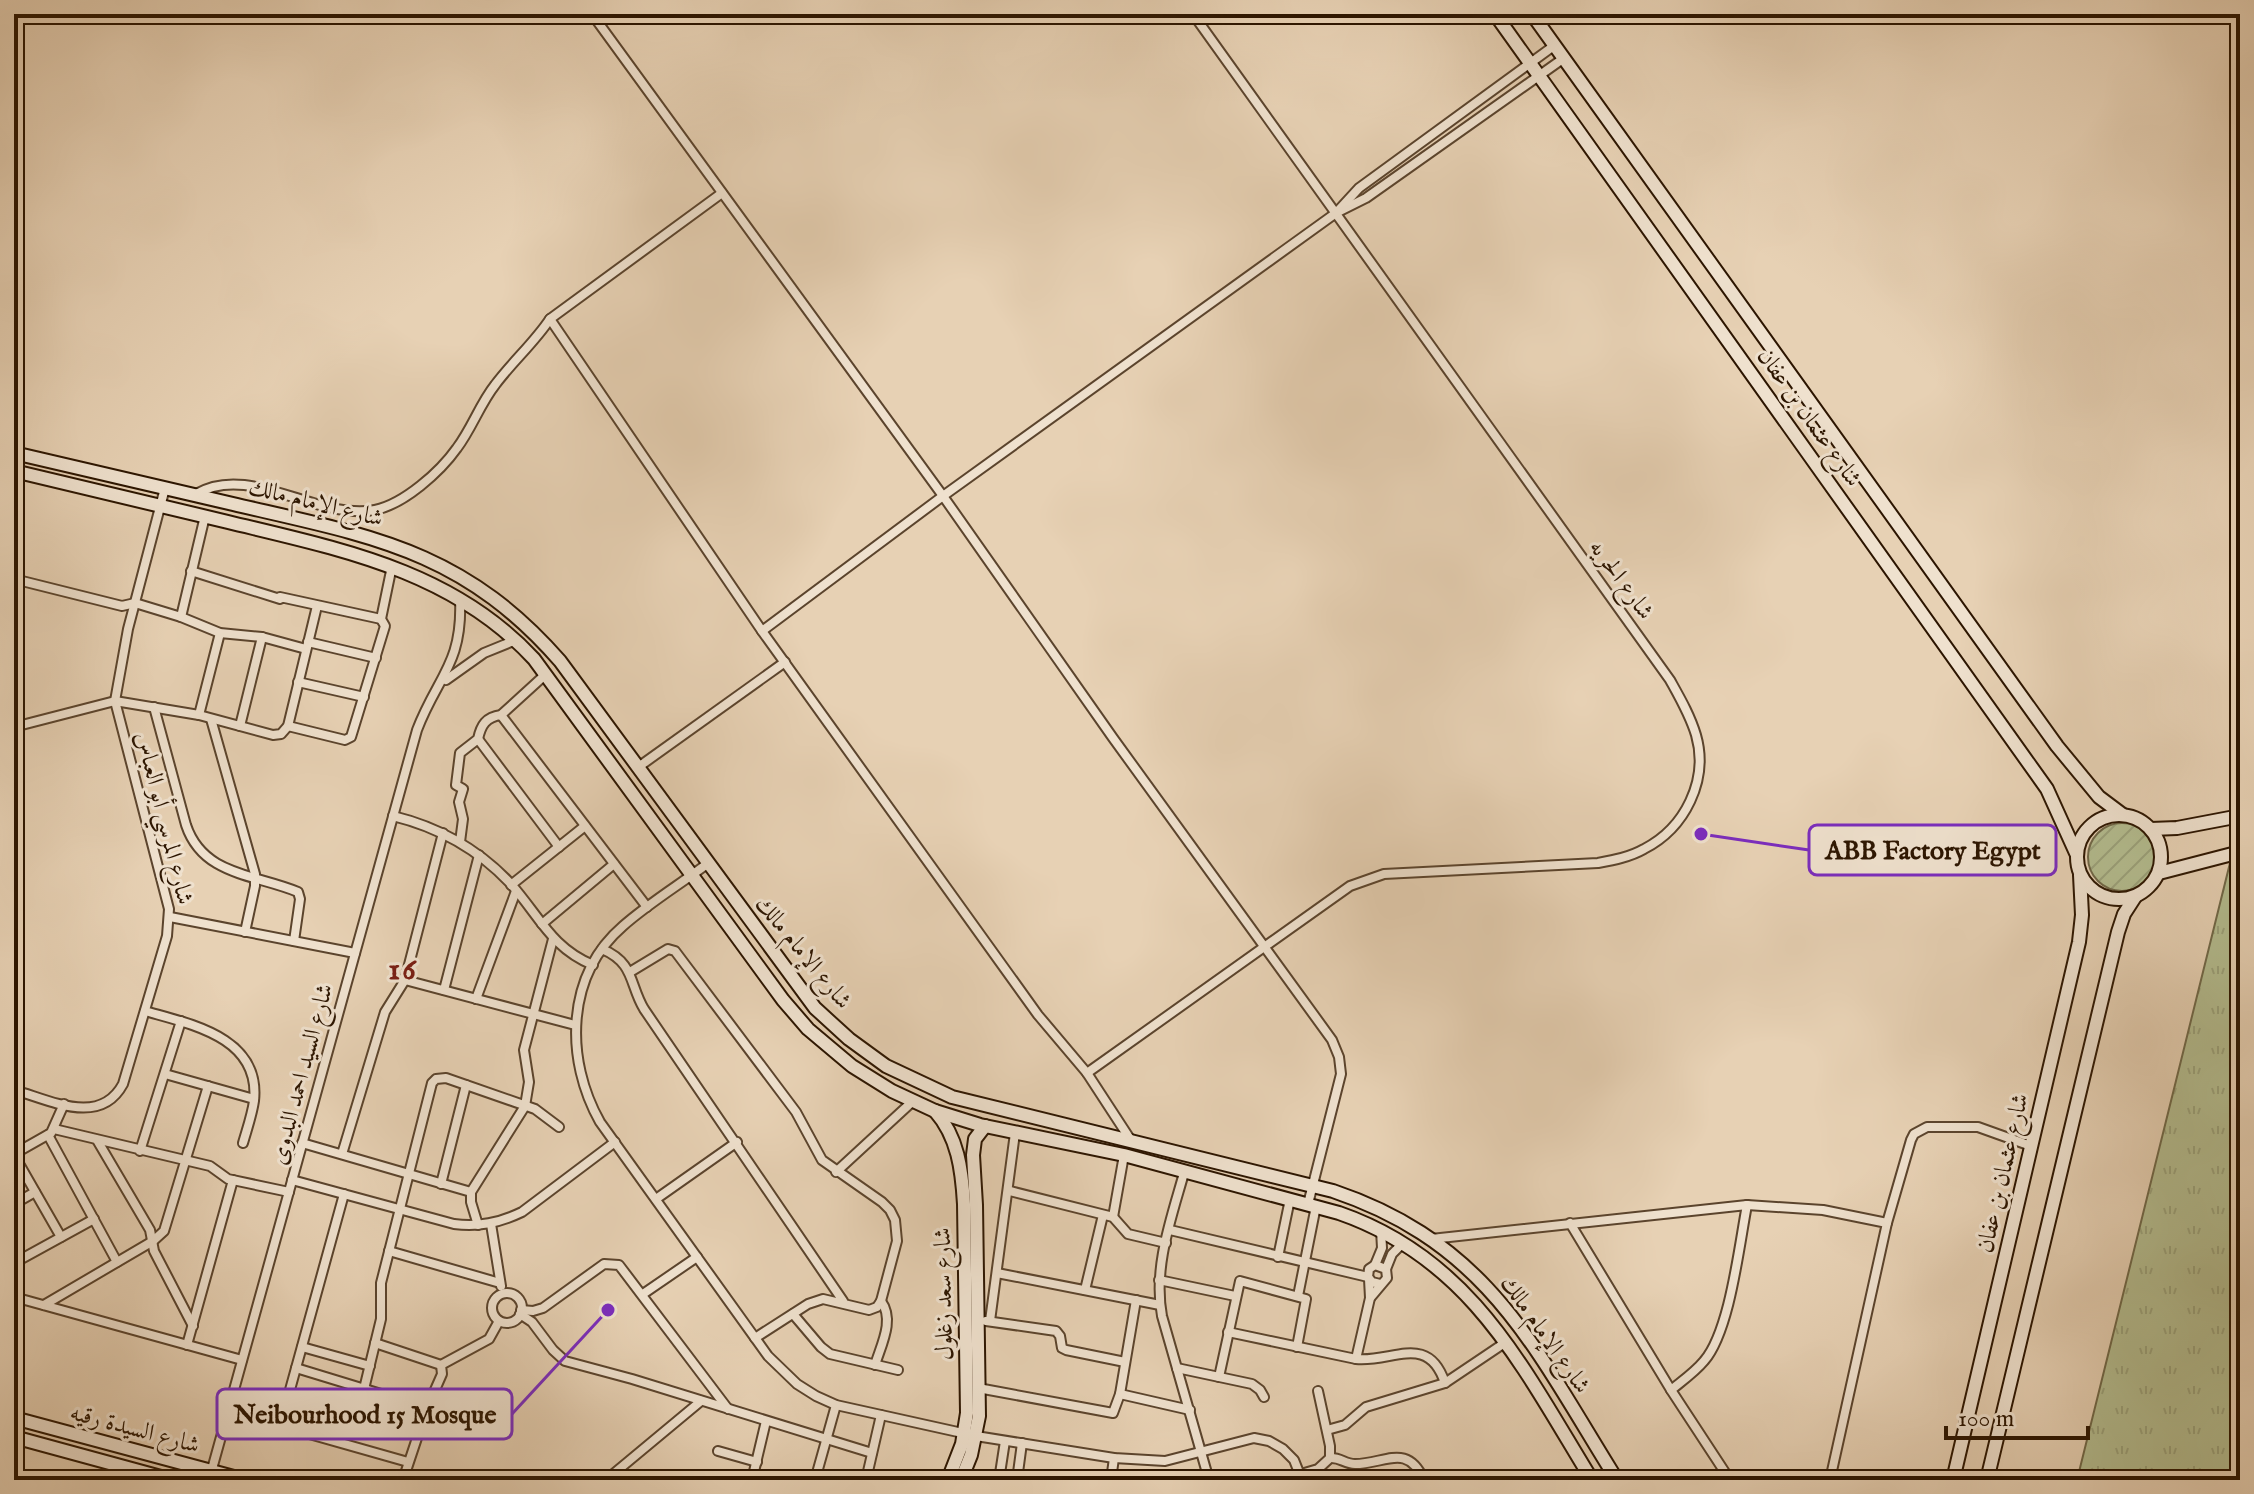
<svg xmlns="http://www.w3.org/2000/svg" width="2254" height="1494" font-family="'IM FELL English',Amiri,serif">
<defs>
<pattern id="grass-tufts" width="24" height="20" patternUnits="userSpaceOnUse" patternTransform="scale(2)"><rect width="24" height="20" fill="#b3bc8f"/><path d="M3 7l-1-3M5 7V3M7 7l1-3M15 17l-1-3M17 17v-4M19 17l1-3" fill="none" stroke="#9aa17a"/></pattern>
<pattern id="garden-furrows" width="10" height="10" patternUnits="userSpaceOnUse" patternTransform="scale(2)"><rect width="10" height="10" fill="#b3bc8f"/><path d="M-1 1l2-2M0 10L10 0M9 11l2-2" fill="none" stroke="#9aa17a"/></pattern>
</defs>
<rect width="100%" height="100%" fill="#e7d1b4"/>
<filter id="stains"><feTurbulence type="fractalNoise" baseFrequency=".0025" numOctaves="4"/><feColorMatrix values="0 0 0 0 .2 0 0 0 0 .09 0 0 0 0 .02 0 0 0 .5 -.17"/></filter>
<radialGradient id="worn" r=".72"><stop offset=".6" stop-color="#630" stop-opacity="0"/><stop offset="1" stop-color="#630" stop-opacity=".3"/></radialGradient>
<polygon fill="url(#grass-tufts)" stroke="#706848" stroke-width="2" points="2240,858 2240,1480 2077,1480 2231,859"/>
<circle fill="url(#garden-furrows)" stroke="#706848" stroke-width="2" cx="2122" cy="857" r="34"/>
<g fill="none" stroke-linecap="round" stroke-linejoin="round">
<g stroke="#5b442d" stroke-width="12">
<g id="street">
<polyline points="592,14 943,496 1113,738 1332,1040 1339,1057 1341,1074 1308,1204"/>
<polyline points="722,193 550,319 762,631 943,496 1336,213 1359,188 1555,45"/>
<polyline points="1336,213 1366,198 1564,58"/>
<path d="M196,494C250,462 317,521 375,510C404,504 440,472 457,448C472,428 480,404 495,385C512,362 534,343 550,319"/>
<polyline points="191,571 280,599 280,597 381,619"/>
<polyline points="14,579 122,606 135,603 181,617 220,633 262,637 306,649"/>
<polyline points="181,617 205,516"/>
<path d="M762,631L1038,1015L1087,1073L1350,886L1384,874L1598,863C1614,860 1630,857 1644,849C1685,828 1709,780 1696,735C1690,715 1680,698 1670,680L1193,14"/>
<polyline points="308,642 376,658"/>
<polyline points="446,680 484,653 516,640"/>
<polyline points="298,682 364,697"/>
<path d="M154,707L186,825C203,876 255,874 298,892L300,899L294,941"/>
<polyline points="199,715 220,633"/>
<polyline points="501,715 647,907"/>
<polyline points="211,719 255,874 255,886 245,932"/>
<polyline points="240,726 262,637"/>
<polyline points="288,726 345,740 351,737 385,626 381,619 392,566"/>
<polyline points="14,727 115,701 199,715 273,735 281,734 288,726 317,606"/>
<polyline points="478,739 559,847"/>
<polyline points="637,768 785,662"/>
<path d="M393,816C438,827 478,849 510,883C539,915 551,948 593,965"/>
<path d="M460,842L463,819L459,802L463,789L456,785L460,753L478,739C481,725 486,717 501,715L546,674"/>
<path d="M707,864C679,885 649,903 623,926C565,976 565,1060 600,1122L768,1356L797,1384L816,1396L836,1405L976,1436L1114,1458L1165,1461L1254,1438L1269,1441L1283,1449L1294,1460L1302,1480"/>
<polyline points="511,885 585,826"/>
<polyline points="170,917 355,953"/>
<polyline points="542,924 614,864"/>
<path d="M602,949C635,963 629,984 644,1009L843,1301"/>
<polyline points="630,972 668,949 675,951 796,1112 822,1160 882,1202 890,1210 895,1220 897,1241 881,1301 877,1307 869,1310 823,1299 808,1304 755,1338"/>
<polyline points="405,980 575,1025"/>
<polyline points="444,990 479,855"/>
<polyline points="476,999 516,891"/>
<path d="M145,1011C190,1024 261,1037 254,1101C252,1115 247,1129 243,1143"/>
<polyline points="1087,1073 1132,1142"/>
<polyline points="165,1074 254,1099"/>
<path d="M14,1090C50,1100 100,1127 123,1084L167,936L169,909L115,701L128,629L165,488"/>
<polyline points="54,1129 210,1166 228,1179 289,1192"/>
<polyline points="48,1135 117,1262"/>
<polyline points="97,1140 150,1230 154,1251 193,1326"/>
<polyline points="302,1143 471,1192"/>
<polyline points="140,1151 181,1021"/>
<polyline points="14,1154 51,1133 64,1104"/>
<polyline points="342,1154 385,1012 405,980 443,833"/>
<polyline points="14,1155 61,1237"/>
<polyline points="836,1172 913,1101"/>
<path d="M1184,1173C1171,1219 1153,1268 1162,1316L1209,1480"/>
<path d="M292,1180L454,1224C479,1227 499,1223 522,1212L615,1142"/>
<polyline points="441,1184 466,1085"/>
<polyline points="1010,1191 1113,1217 1128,1234 1166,1243"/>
<polyline points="656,1199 737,1142"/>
<polyline points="14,1204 35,1192"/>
<polyline points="1113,1217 1124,1155"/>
<polyline points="1570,1223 1671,1390 1730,1480"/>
<polyline points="1887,1223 1911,1140 1914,1134 1927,1127 1978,1127 2031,1146"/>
<polyline points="491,1224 501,1286"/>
<polyline points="478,1225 471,1202 471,1192 525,1106 529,1082 524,1050 553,939"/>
<polyline points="1170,1230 1368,1277"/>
<polyline points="1431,1239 1747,1205 1823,1210 1887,1223 1830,1480"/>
<polyline points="389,1251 500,1283"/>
<polyline points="1278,1257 1290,1199"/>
<polyline points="14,1263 94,1219"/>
<polyline points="1375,1265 1382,1248 1381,1230"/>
<polyline points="1386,1269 1392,1254 1403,1243"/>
<polyline points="997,1273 1160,1305"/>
<polyline points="1159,1280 1235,1296"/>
<polyline points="1085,1290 1103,1215"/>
<circle cx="507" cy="1308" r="15"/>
<polyline points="643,1294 697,1257"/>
<polyline points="1298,1296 1316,1206"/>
<polyline points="14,1297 242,1360"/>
<polyline points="1371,1297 1387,1278 1386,1269 1375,1265 1369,1269 1368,1277 1372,1282 1380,1284"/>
<polyline points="44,1305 153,1241 164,1231 208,1086"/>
<polyline points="521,1310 533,1311 543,1308 604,1264 619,1265 728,1409"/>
<polyline points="520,1314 532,1322 553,1350 565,1361 632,1379 872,1453"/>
<polyline points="793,1314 821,1347 830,1354 898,1370"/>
<polyline points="986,1321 1056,1331 1060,1336 1062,1348 1066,1350 1125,1362"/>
<polyline points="990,1321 1015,1133"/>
<path d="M1228,1332L1356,1359C1392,1363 1428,1332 1445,1383"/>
<polyline points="375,1343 441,1365"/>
<polyline points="187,1345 233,1180"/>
<polyline points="302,1347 370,1366"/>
<polyline points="1356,1359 1370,1298 1369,1279"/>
<path d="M875,1365C881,1345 895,1320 881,1301"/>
<polyline points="296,1368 427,1408"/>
<polyline points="1177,1368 1252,1384 1260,1390 1264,1397"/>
<polyline points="1219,1377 1240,1281 1306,1299 1297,1347"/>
<polyline points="978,1388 1113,1413 1120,1394 1136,1300"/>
<polyline points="364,1389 381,1319 381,1283 432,1083 436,1079 446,1078 535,1109 559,1127"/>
<path d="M1671,1390C1682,1381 1695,1372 1704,1361C1730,1331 1739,1246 1747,1205"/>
<polyline points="1120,1394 1190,1410"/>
<polyline points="228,1411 408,1462"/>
<polyline points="280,1426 344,1194"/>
<polyline points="1327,1430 1345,1425 1366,1407 1445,1383 1506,1342"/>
<polyline points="718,1451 757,1462"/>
<path d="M1330,1458C1340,1457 1345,1464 1355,1464C1385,1464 1407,1442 1424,1480"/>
<polyline points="1301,1474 1318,1469 1330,1458 1330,1446 1318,1391"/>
<path d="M209,1480L417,730C437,677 463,664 460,599"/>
<polyline points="403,1480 427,1408 442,1374 441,1365 489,1339 499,1321"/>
<polyline points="606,1480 701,1401"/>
<polyline points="752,1480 766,1421"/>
<polyline points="815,1480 836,1405"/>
<polyline points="866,1480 881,1415"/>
<polyline points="999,1480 1005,1441"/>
<polyline points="1017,1480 1022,1443"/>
<polyline points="1111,1480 1114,1458"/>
<polyline points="1709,1480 1723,1471"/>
</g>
</g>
<g stroke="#2c1500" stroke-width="16">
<g id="secondary">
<polyline points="1495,14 2047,789 2076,853"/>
<polyline points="1532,14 2057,746 2099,797 2123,815"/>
<path d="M14,453C87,470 160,487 233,504C370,536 462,549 560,661L815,1008L849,1039L886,1066L952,1097L1333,1191C1490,1244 1535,1349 1617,1480"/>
<path d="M14,471C85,488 156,505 228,522C339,549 452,570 534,659L783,1000L808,1029L852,1066L892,1091L935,1111L980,1125L1124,1155L1339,1213C1472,1259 1523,1368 1592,1480"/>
<circle cx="2119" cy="857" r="42"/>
<polyline points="2151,829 2177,828 2240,816"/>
<polyline points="2159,873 2240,852"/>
<path d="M935,1111C958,1137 962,1170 964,1204L967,1413L962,1444L948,1480"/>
<polyline points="14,1418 245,1480"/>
<polyline points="14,1437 172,1480"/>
<polyline points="961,1480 971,1455 979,1416 976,1205 973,1155 975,1139 985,1126"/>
<polyline points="1953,1480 2079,942 2082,915 2080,875"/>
<polyline points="1987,1480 2118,932 2124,914 2135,897"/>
</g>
</g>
<use href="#street" stroke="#efe1ce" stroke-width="8"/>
<use href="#secondary" stroke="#efe1ce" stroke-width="12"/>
</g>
<g text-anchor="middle" stroke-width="6" stroke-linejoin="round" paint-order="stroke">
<g font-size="24" fill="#2c1500" stroke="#efe1ce">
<text transform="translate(1810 417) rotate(55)" y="8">شارع عثمان بن عفان</text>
<text transform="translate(316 502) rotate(14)" y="8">شارع الإمام مالك</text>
<text transform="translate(1622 579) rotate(54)" y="8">شارع الحريه</text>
<text transform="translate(165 818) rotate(76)" y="8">شارع المرسي أبو العباس</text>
<text transform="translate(804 952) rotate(51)" y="8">شارع الإمام مالك</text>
<text transform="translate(301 1074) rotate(-75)" y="8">شارع السيد احمد البدوى</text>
<text transform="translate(2002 1173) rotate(-77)" y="8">شارع عثمان بن عفان</text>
<text transform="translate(943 1294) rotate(-91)" y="8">شارع سعد زغلول</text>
<text transform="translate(1546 1334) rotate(55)" y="8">شارع الإمام مالك</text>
<text transform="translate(135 1428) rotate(15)" y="8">شارع السيدة رقيه</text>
</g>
<g font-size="32" font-weight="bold" letter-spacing="2" fill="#7a1f14" stroke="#efe1ce">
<text x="403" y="979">16</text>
</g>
</g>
<path fill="none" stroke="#7b2cbf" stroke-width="3" d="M1701 834L1809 850M608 1310L512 1414"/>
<g fill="#7b2cbf" stroke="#efe1ce" stroke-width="3">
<circle cx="1701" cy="834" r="8"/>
<circle cx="608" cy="1310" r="8"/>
</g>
<g fill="#efe1ce" stroke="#7b2cbf" stroke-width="3">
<rect x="1809" y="825" width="247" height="50" rx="8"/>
<rect x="217" y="1389" width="295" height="50" rx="8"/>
</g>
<g font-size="26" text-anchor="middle" font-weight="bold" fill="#2c1500">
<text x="1933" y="859">ABB Factory Egypt</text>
<text x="365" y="1423">Neibourhood 15 Mosque</text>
</g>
<rect width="2254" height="1494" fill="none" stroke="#e7d1b4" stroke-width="48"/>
<rect x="16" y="16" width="2222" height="1462" fill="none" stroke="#2c1500" stroke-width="4"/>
<rect x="24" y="24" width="2206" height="1446" fill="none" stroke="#2c1500" stroke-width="2"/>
<path d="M1946 1426v12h142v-12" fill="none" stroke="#2c1500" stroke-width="4"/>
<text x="1958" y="1426" font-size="24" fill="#2c1500" stroke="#efe1ce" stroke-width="6" paint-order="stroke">100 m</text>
<rect width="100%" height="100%" filter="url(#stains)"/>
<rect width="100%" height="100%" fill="url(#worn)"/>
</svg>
